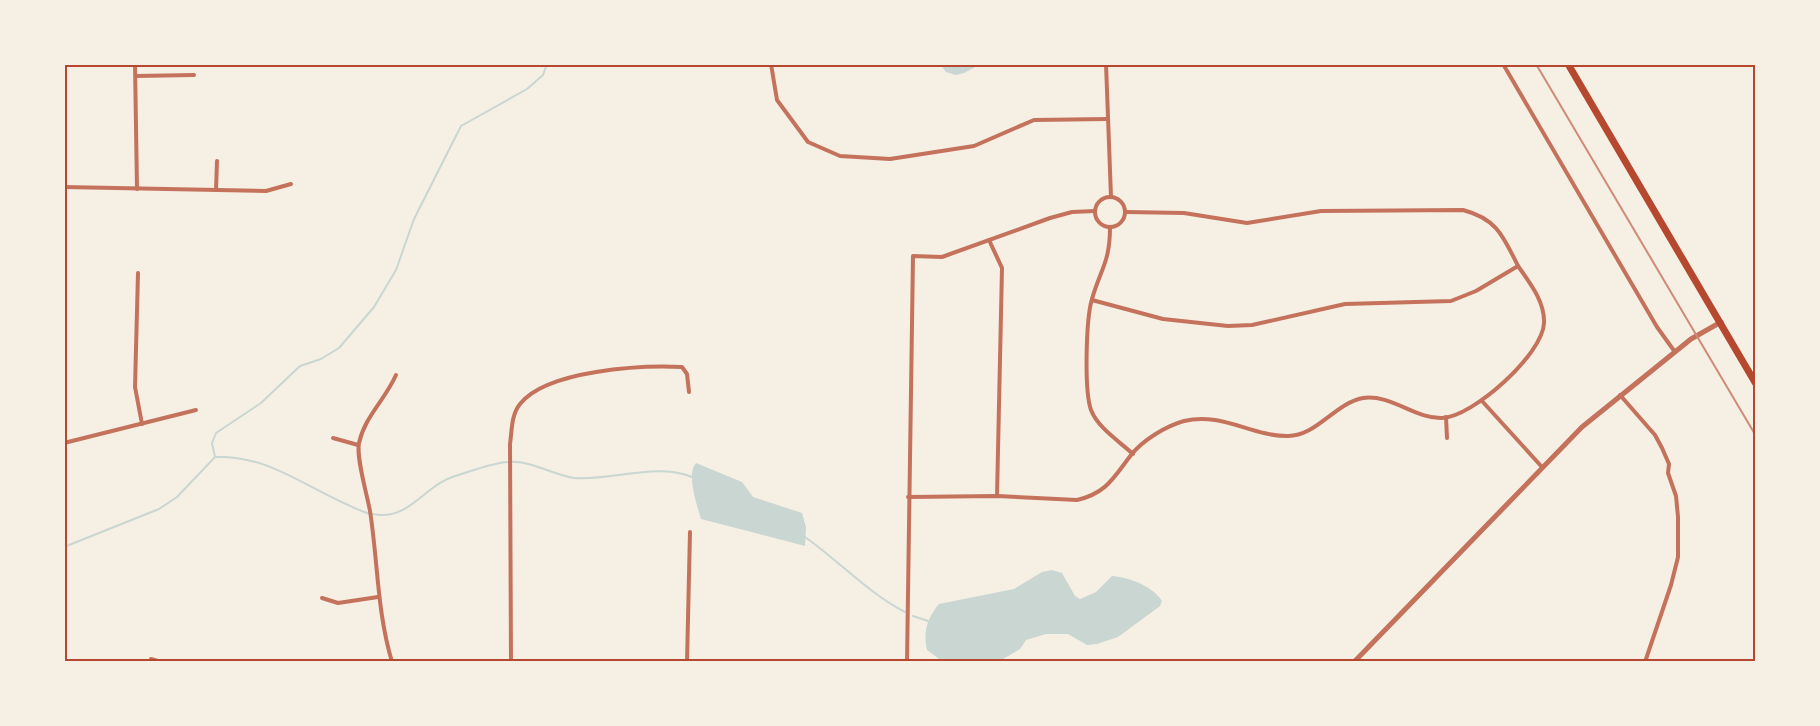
<svg xmlns="http://www.w3.org/2000/svg" width="1820" height="726" font-family="Manrope,sans-serif">
<rect width="100%" height="100%" fill="#f6efe4"/>
<g fill="#c9d6d2">
<polygon points="941,65 979,65 964,73 956,75 946,72"/>
<path d="M696,463L742,482L753,497L802,513L806,527L805,546L701,519C697,505 686,474 696,463Z"/>
<path d="M1052,570L1062,573L1075,596L1080,599L1096,592L1112,576C1128,577 1153,586 1162,601L1160,606L1118,637L1097,644L1087,645L1068,634H1046L1026,640L1020,649L998,662L942,661L927,650C923,632 927,618 939,604L1014,589L1042,572Z"/>
</g>
<g fill="none" stroke-linecap="round" stroke-linejoin="round">
<g stroke="#c9d6d2" stroke-width="2">
<polyline points="215,457 212,443 216,433 261,403 300,366 321,359 339,348 374,307 396,270 414,219 461,126 527,89 543,75 547,64"/>
<path d="M805,537C839,561 868,593 905,612"/>
<path d="M64,547L159,509L177,497L215,457C266,455 301,484 346,504C357,509 368,515 380,515C411,517 427,484 455,476C472,471 491,463 508,462C532,460 552,475 574,478C612,481 657,462 692,477"/>
<polyline points="913,616 928,621"/>
</g>
<g stroke="#c5725c" stroke-width="4">
<polyline points="135,64 137,189"/>
<polyline points="771,64 777,100 808,142 840,156 890,159 974,146 1034,120 1107,119"/>
<polyline points="1106,64 1111,197"/>
<polyline points="1503,64 1657,327 1675,352"/>
<polyline points="136,76 194,75"/>
<polyline points="64,187 266,191 291,184"/>
<polyline points="216,190 217,161"/>
<circle cx="1110" cy="212" r="15"/>
<path d="M1110,227C1110,262 1101,268 1092,299C1086,319 1084,390 1091,410C1098,428 1119,441 1133,454"/>
<polyline points="989,240 1002,268 997,496"/>
<polyline points="138,273 135,387 142,424"/>
<path d="M1092,300L1163,319L1228,326L1252,325L1345,304L1451,301L1476,291L1518,266C1503,236 1497,219 1463,210L1321,211L1247,223L1184,213L1126,212"/>
<polyline points="1620,395 1655,435 1662,448 1669,464 1668,473 1676,496 1678,517 1678,557 1671,585 1645,662"/>
<polyline points="1482,401 1542,467"/>
<polyline points="1446,417 1447,438"/>
<polyline points="333,438 358,445"/>
<polyline points="64,443 196,410"/>
<path d="M908,497L997,496L1077,500C1107,493 1114,477 1131,455C1143,440 1166,426 1184,421C1222,412 1251,436 1287,436C1316,437 1335,403 1363,398C1391,394 1415,419 1442,418C1473,417 1543,354 1544,323C1545,302 1530,283 1518,266"/>
<polyline points="322,598 338,603 378,597"/>
<polyline points="151,659 161,662"/>
<path d="M392,662C377,612 378,562 370,511C367,494 356,458 359,443C365,416 385,400 396,375"/>
<path d="M511,662L510,444C512,431 511,415 520,404C547,370 642,365 682,367L687,374L689,392"/>
<polyline points="687,662 690,532"/>
<polyline points="907,662 913,256 942,257 1050,218 1072,212 1095,211"/>
</g>
<polyline stroke="#c5725c" stroke-width="5" points="1354,662 1582,427 1691,339 1721,322"/>
<polyline stroke="#b5482f" stroke-width="7" points="1568,64 1756,384"/>
<polyline stroke="#cf8b77" stroke-width="2" points="1536,64 1756,436"/>
</g>
<rect width="1820" height="726" fill="none" stroke="#f6efe4" stroke-width="132"/>
<rect x="66" y="66" width="1688" height="594" fill="none" stroke="#b5482f" stroke-width="2"/>
</svg>
